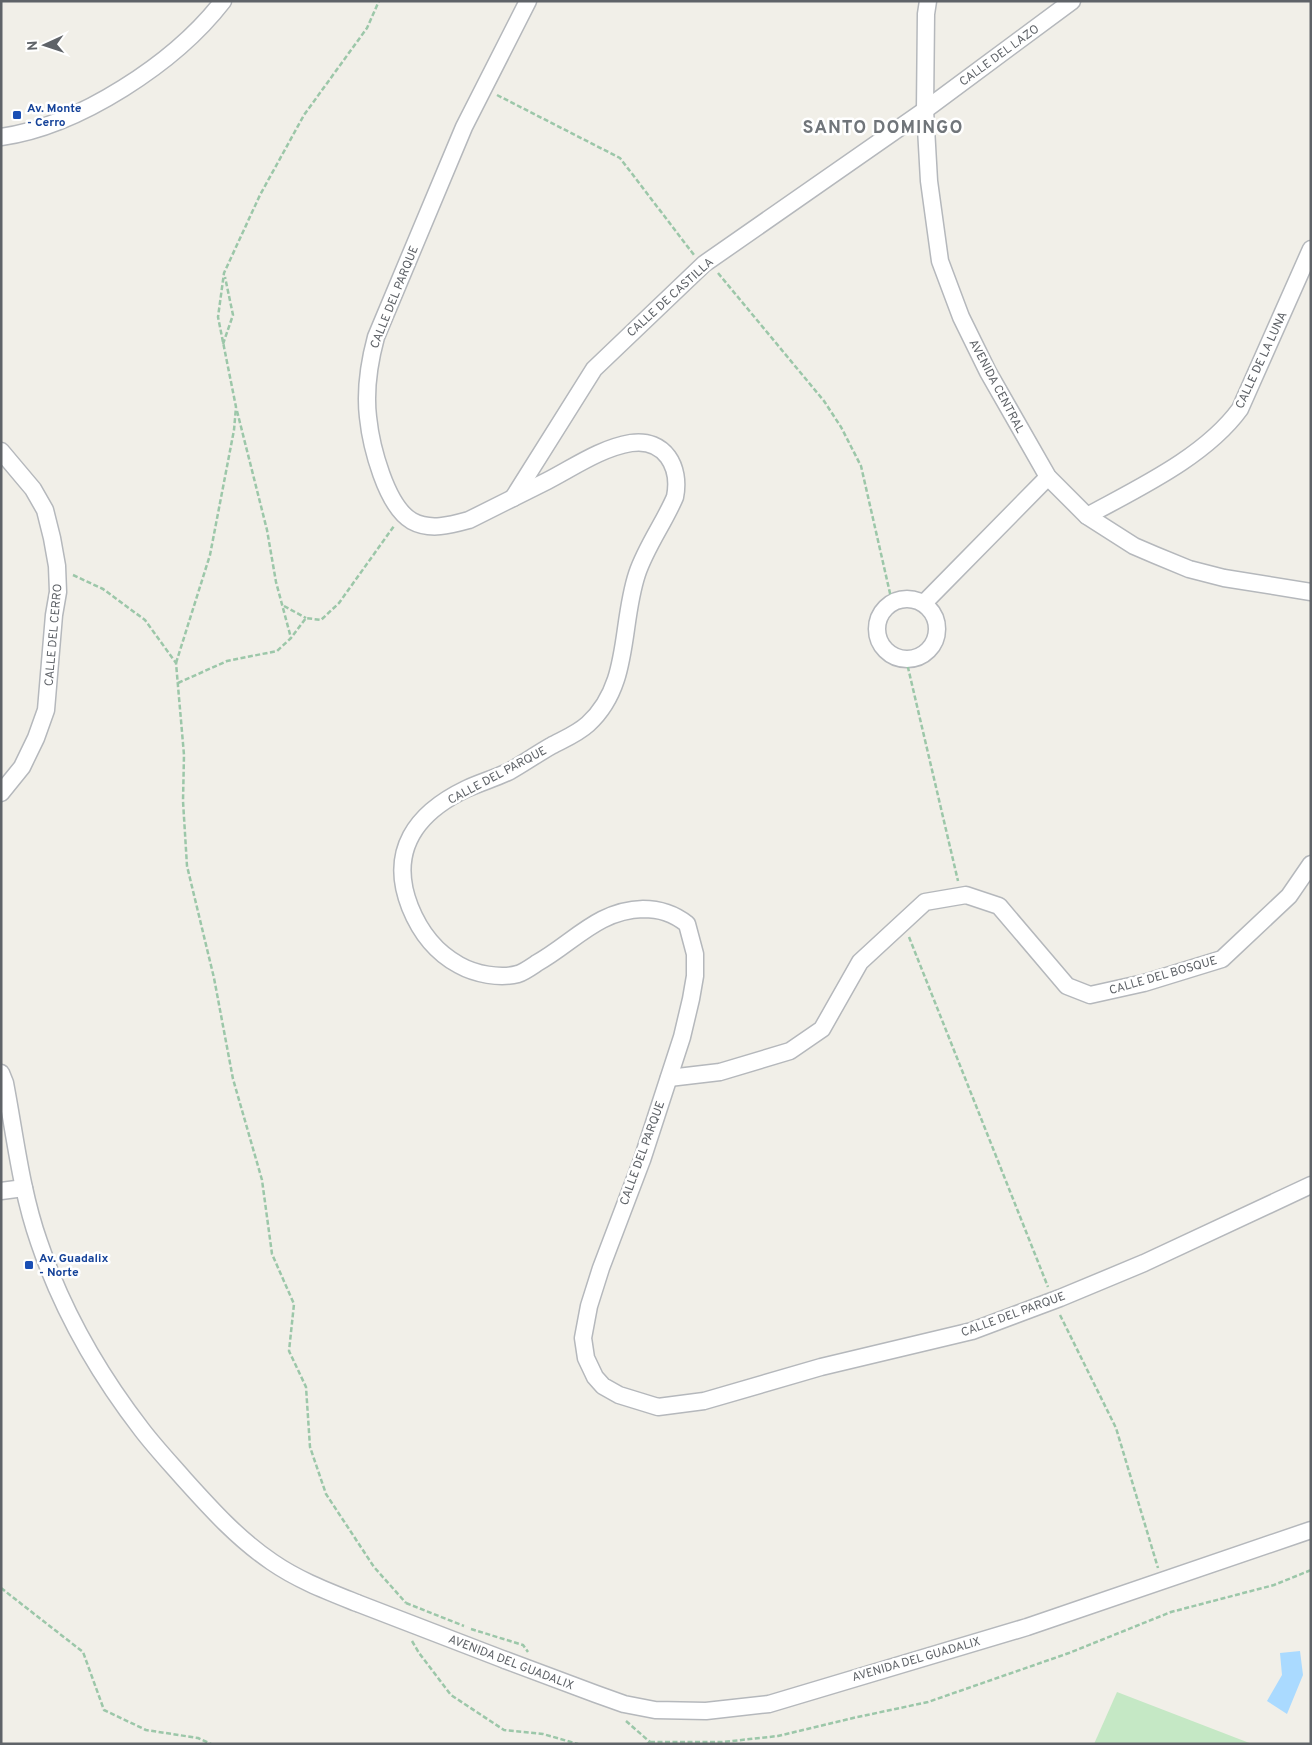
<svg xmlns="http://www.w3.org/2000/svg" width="1312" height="1745" font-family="Overpass,sans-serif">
<rect width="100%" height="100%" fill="#f1efe8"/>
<polygon fill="#c5e8c5" points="1117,1692 1252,1744 1094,1744"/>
<polygon fill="#aadaff" points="1300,1651 1303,1675 1287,1714 1267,1701 1282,1675 1280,1653"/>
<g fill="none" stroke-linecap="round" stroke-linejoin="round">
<g stroke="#b5b8bc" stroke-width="19">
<g id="minor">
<path d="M528,1L464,127L376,337C369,363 365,391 368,417C371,446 386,506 412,521C430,531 451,525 469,520C495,507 521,494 547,481C574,467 601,448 631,443C665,438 681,467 675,497C664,523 646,547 637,574C620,625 631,685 588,724C577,734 564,739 551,746C537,754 524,763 510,771C496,778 481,782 466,789C416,813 388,851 410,907C420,932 435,952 459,965C475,974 500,979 518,974C524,972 531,967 537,963C573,943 598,910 643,909C660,909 673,913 687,924L695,954V976L691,999L682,1037L642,1160L601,1268L589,1306L583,1338L586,1358L595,1377L603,1386L619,1395L658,1407L704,1401L821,1367L972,1331L1060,1298L1144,1263L1311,1185"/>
<polyline points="928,1 926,14 925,110 929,181 940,261 961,317 988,372 1048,477 1087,516 1134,546 1155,555 1189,569 1224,578 1311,592"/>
<path d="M1,137C79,126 175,63 223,1"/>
<polyline points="1,451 33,489 45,510 52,538 57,566 58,592 54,615 46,710 36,738 22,767 1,793"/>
<polyline points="513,498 594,369 704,264 925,110 1072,1"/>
<path d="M1087,516C1138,488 1205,457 1240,409L1311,249"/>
<circle cx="907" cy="629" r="30"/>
<polyline points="924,603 1048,477"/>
<path d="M1,1073L5,1083C15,1135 21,1191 39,1242C62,1310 98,1373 142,1430C155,1447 170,1463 184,1479C211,1509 238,1539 272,1562C298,1580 327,1591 357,1603"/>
<polyline points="669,1078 720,1072 790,1051 822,1029 860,962 925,902 966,895 999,906 1067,986 1090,995 1144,983 1222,959 1289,896 1311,864"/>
<polyline points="1,1191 24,1188"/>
<polyline points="505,1660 596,1694 624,1704 655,1710 706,1711 769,1704 1027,1627 1311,1530"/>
</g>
</g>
<g stroke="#9cc7a9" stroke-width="2.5" stroke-dasharray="5 2.5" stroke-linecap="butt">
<polyline points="497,95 620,158 694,255"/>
<polyline points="718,273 824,401 841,427 861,466 892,602"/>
<polyline points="223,344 233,315 225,277"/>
<polyline points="237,411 267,530 276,582 291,638"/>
<polyline points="73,575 103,589 145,620 176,663 184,755 183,801 187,866 214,978 233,1079 262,1180 272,1254 294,1304 289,1351 306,1387 310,1447 326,1494 374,1567 406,1603"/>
<polyline points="284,606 306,618"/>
<polyline points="906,659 958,881"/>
<polyline points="176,663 210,555 234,430 236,407 218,317 224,273 260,195 304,115 367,28 379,1"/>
<polyline points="178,683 227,661 277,651 291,638 306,618 321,620 339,603 394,526"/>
<polyline points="909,937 1048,1287"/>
<polyline points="1060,1315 1116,1428 1158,1568"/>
<polyline points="1,1588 83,1652 104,1710 146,1730 198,1738 211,1744"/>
<polyline points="406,1603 464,1626"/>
<polyline points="471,1629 523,1645 528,1652"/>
<polyline points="412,1641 419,1653 451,1695 504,1730 543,1734 578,1744"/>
<polyline points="626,1721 650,1742 647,1744"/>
<polyline points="650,1742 723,1742 778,1736 853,1718 928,1702 1069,1653 1171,1612 1274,1585 1311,1570"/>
</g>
<use href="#minor" stroke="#fff" stroke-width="16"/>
<g stroke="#b5b8bc" stroke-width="19" stroke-linecap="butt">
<polyline id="minor-bridge" points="357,1603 505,1660"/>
</g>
<use href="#minor-bridge" stroke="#fff" stroke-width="16"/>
</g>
<g fill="#1a4fb4" stroke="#fff" stroke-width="2">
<rect x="12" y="110" width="10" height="10" rx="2.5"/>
<rect x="24" y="1260" width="10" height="10" rx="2.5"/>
</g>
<g text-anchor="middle" stroke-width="5" stroke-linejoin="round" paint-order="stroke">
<g font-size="12" fill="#5f6368" stroke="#fff">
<text transform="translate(999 55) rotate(-36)" y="4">CALLE DEL LAZO</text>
<text transform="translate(394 297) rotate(-68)" y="4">CALLE DEL PARQUE</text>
<text transform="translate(670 297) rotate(-42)" y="4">CALLE DE CASTILLA</text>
<text transform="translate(1261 360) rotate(-65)" y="4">CALLE DE LA LUNA</text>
<text transform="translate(997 386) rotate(62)" y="4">AVENIDA CENTRAL</text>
<text transform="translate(53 635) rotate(-85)" y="4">CALLE DEL CERRO</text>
<text transform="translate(497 775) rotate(-28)" y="4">CALLE DEL PARQUE</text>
<text transform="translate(1163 975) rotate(-16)" y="4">CALLE DEL BOSQUE</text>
<text transform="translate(642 1153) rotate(-70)" y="4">CALLE DEL PARQUE</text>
<text transform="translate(1013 1314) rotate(-20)" y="4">CALLE DEL PARQUE</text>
<text transform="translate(916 1659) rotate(-16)" y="4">AVENIDA DEL GUADALIX</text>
<text transform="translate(511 1662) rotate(21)" y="4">AVENIDA DEL GUADALIX</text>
</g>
<g font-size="12" font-weight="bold" fill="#164399" stroke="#fff" text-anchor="start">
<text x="27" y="112">Av. Monte<tspan x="27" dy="14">- Cerro</tspan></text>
<text x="39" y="1262">Av. Guadalix<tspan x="39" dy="14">- Norte</tspan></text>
</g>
<g font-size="18" font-weight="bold" letter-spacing="1" fill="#70757a" stroke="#fff">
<text x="883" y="133">SANTO DOMINGO</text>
</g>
</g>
<rect width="1312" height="1745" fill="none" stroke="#5f6368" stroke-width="5"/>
<g transform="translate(45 45) rotate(267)" stroke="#ffffff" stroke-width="4" paint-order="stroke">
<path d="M0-4L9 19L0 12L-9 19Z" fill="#5f6368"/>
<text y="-8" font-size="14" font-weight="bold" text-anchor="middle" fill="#5f6368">N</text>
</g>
</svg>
